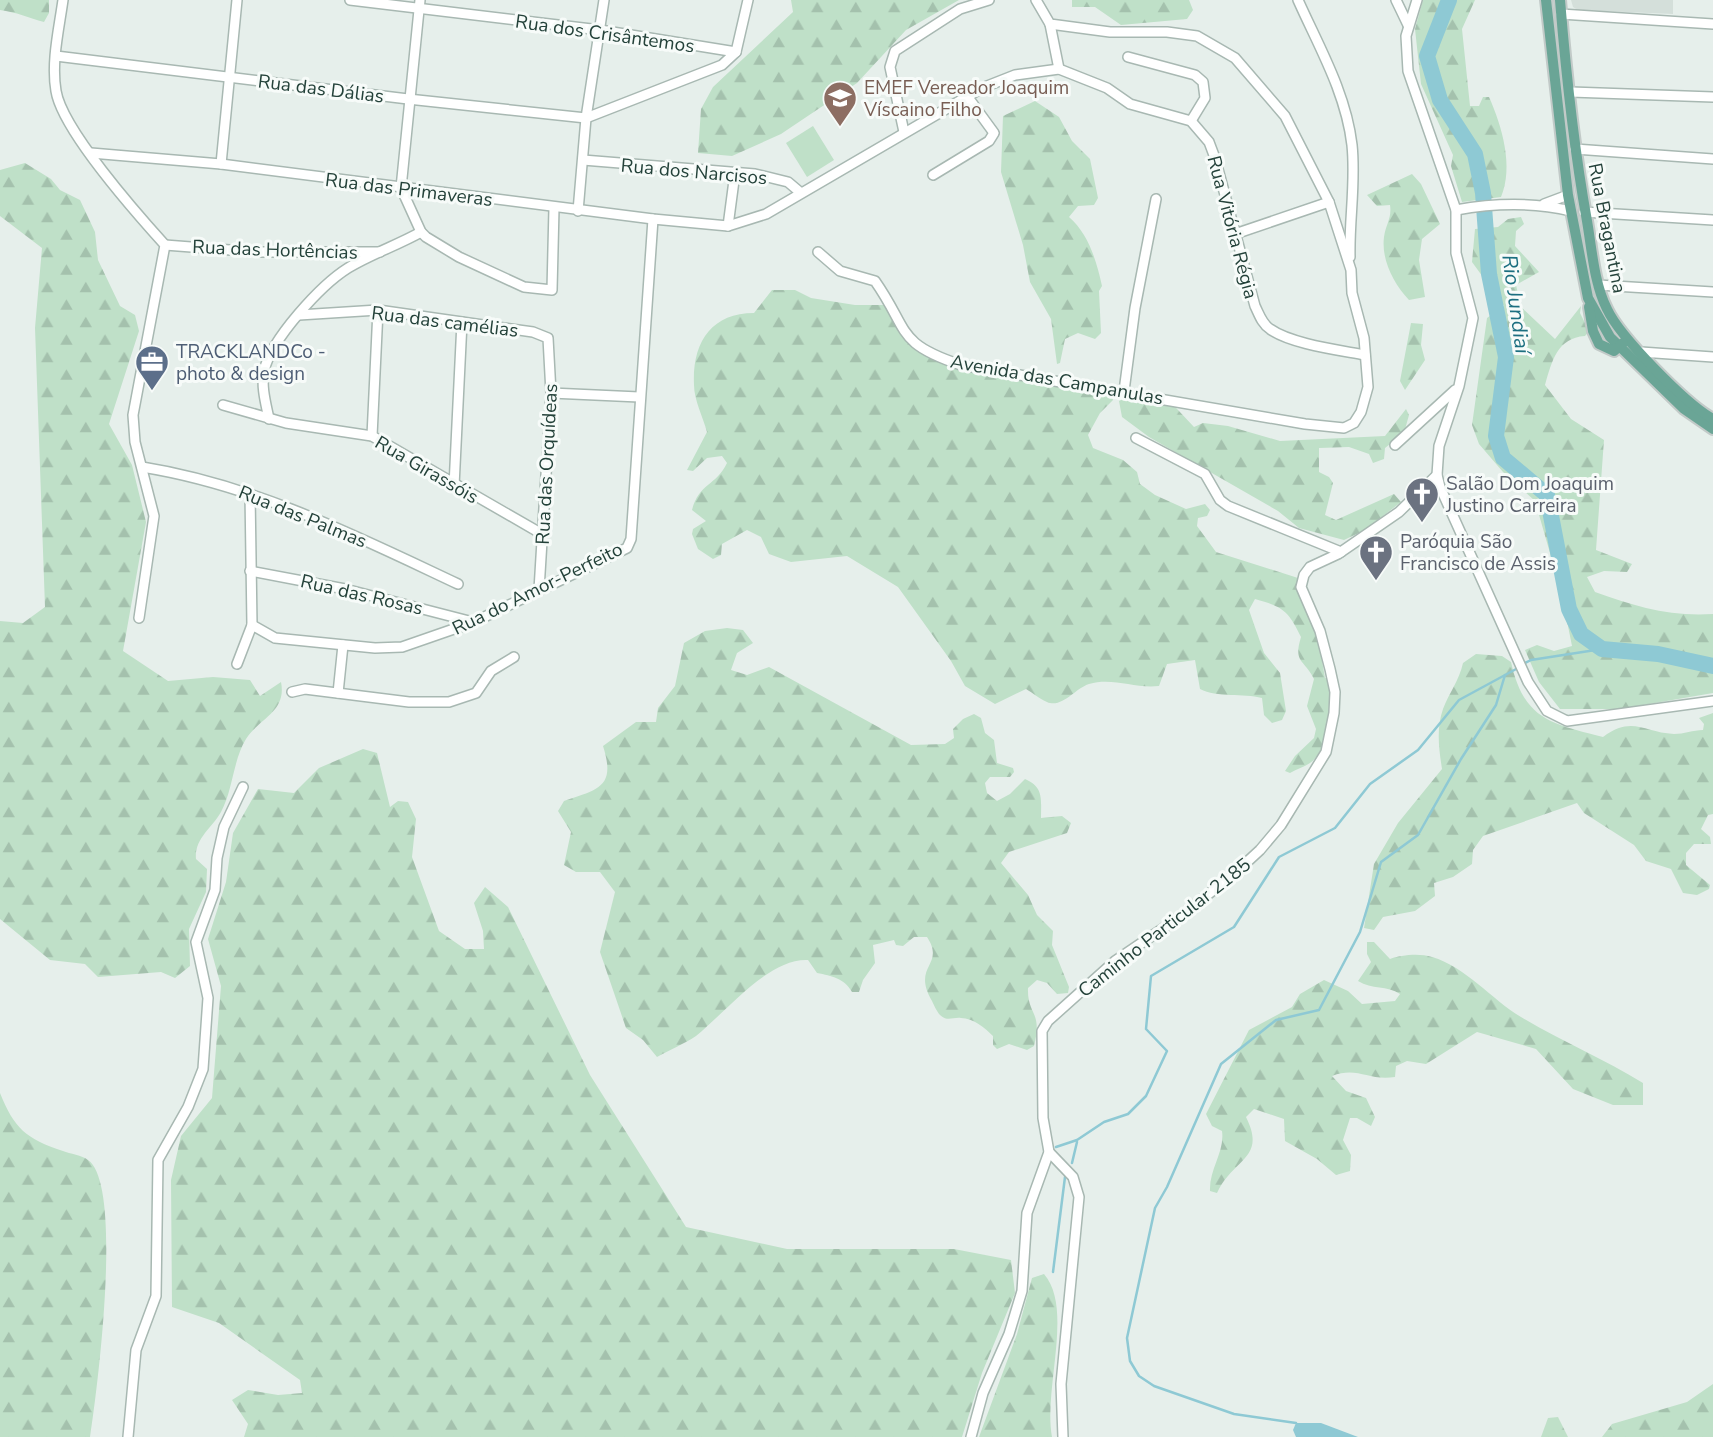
<svg xmlns="http://www.w3.org/2000/svg" width="1713" height="1437" font-family="'Nunito Sans',sans-serif">
<defs>
<pattern id="forest-firs" width="22" height="20" patternUnits="userSpaceOnUse" patternTransform="scale(1.75)"><rect width="22" height="20" fill="#bfe0c8"/><path d="M5 1l3.5 6h-7zM16 11l3.5 6h-7z" fill="#a4c1ad"/></pattern>
</defs>
<rect width="100%" height="100%" fill="#e6efeb"/>
<polygon fill="#d4dfda" points="1571,0 1673,0 1673,14 1578,10 1573,7"/>
<polygon fill="#bfe0c8" points="813,126 834,160 807,177 786,143"/>
<g fill="url(#forest-firs)">
<path d="M0,0H49V13L44,22C29,18 16,12 0,10Z"/>
<polygon points="791,0 959,0 906,30 857,83 781,134 732,156 698,153 701,109 713,87 793,12"/>
<polygon points="1072,0 1189,0 1193,10 1187,19 1121,25 1095,7 1072,7"/>
<path d="M1423,0H1475L1462,29L1470,106H1479L1483,97H1489C1502,126 1514,167 1501,197L1462,202L1451,166L1453,155L1421,84L1415,29Z"/>
<path d="M1035,101L1059,117L1072,141L1090,159L1098,198L1094,205L1078,206L1069,217C1089,234 1097,263 1102,286L1099,291L1101,333L1095,339L1078,333L1065,339L1060,363L1057,364L1051,319L1030,282L1023,245L1001,172L1003,116Z"/>
<path d="M25,163L51,179L60,190L80,200L95,232L98,260L120,306L135,315L139,331L109,424L132,465L146,522L123,651L168,681L213,677L250,680L260,696L281,682C287,712 259,718 246,739C233,760 233,790 221,812C212,828 194,839 196,859L207,869L206,892L189,929L190,966L175,978L161,972L98,977L85,964L50,960L0,919V621L23,623L45,607L35,328L42,248L0,216V170Z"/>
<path d="M1412,174L1421,184L1440,224L1422,239L1419,260L1425,297L1409,300C1394,284 1381,260 1384,237C1386,224 1392,218 1390,205L1377,206L1367,195Z"/>
<path d="M1521,217L1524,224L1516,231L1515,246L1539,272L1516,285L1521,307L1555,339L1581,306L1580,313L1589,331L1585,336C1557,338 1552,361 1545,385L1571,419L1604,440L1596,550L1632,564L1627,572L1604,571L1587,577L1595,592C1634,606 1670,617 1713,614V693L1620,709H1560L1539,682L1525,650L1537,645L1554,651L1572,646L1561,591L1535,501L1503,472L1479,444L1472,425L1487,318L1504,306L1472,262L1475,229L1498,227L1508,219Z"/>
<path d="M772,290H795L811,298L855,305H886C895,321 903,343 920,353C961,377 1061,385 1111,394L1113,400L1100,413L1088,435L1093,448L1123,460L1137,472L1140,484L1155,495L1186,509L1205,504L1210,510L1207,516L1198,518L1197,526L1216,552L1298,578L1317,632L1325,678L1330,679C1333,699 1329,751 1310,763C1304,767 1297,769 1290,773L1285,771L1295,756L1314,738L1316,729L1307,706L1314,679C1304,659 1293,663 1301,637C1288,610 1283,607 1255,599L1249,610L1264,653L1280,673L1286,711L1282,720L1272,723L1264,715L1262,698C1243,693 1217,698 1200,689L1195,660L1167,664L1159,686C1135,689 1113,677 1089,684C1076,688 1064,706 1050,703C1042,701 1033,693 1026,689L995,704L965,686L951,661L898,587L847,556L791,562L769,554L761,537L747,530L722,544L721,555L713,559L698,549L692,534L693,529L706,521L692,510C699,483 716,486 727,463L722,456L707,458L693,471L687,470L707,432C703,417 694,400 694,385C692,343 711,313 754,313Z"/>
<polygon points="1411,323 1423,324 1421,345 1425,360 1405,390 1400,381"/>
<path d="M1163,394L1194,427L1203,423L1228,426L1280,441L1385,436L1406,409L1409,415L1404,433L1385,448L1384,459L1373,463L1369,454L1349,447L1319,448V472L1329,477L1333,483L1325,515L1336,520L1394,494L1401,502L1365,530L1344,540L1299,528L1278,511L1149,437L1122,417L1119,401C1134,393 1142,405 1163,394Z"/>
<path d="M727,628L743,630L753,643L737,653L731,670L747,675L769,667L911,745L945,744L954,738L953,729L963,719L974,714L981,718L985,733L994,740L997,763L1013,768L1014,772L1010,777H990L985,783L987,793L997,801L1010,794L1025,779C1044,787 1041,799 1041,818L1062,816L1071,823L1067,833L1009,852L1001,863L1028,895L1037,915L1053,931L1052,945L1069,987L1068,993L1057,994L1047,983L1037,980L1028,988C1027,1015 1043,1011 1034,1046L1027,1050L1009,1044L997,1049L993,1045V1036C985,1028 973,1018 961,1018C953,1017 947,1022 940,1015C937,1012 934,1005 932,1001C911,965 946,966 927,937H914L903,946L896,945L894,940L873,945L875,963L863,980L859,992H852C844,978 832,976 817,973L808,960C768,958 725,1013 696,1036C684,1044 669,1050 657,1057L643,1040L626,1028L600,952L615,892L600,872H576L564,865L571,832L558,811L564,801C599,789 616,787 603,746L636,722H656L658,708L675,686L684,643L705,631Z"/>
<path d="M1476,654L1502,656L1511,662C1524,721 1553,724 1603,737C1633,715 1644,733 1674,734C1684,734 1693,730 1703,730L1704,724L1699,718L1713,713V814L1708,815L1701,829L1710,837L1711,844H1694L1686,853V865L1710,885L1709,889L1697,895L1683,893L1671,869L1646,861L1634,845L1584,813L1577,803L1483,836L1473,850L1472,864L1453,877L1434,883L1435,896L1415,911L1383,917L1374,930L1364,928L1374,864L1398,823L1442,769C1439,749 1436,729 1443,709C1449,693 1459,681 1463,663Z"/>
<polygon points="363,749 377,753 390,807 398,801 408,802 416,819 412,857 439,931 465,949 484,949 483,931 474,903 485,887 508,907 590,1075 686,1227 787,1249 954,1249 1011,1260 1015,1293 982,1373 962,1437 244,1437 248,1424 232,1400 248,1390 278,1395 302,1393 300,1380 219,1323 172,1307 171,1180 181,1136 212,1098 221,986 208,939 226,882 233,833 258,789 294,793 319,768"/>
<path d="M1367,942H1374L1390,959C1401,955 1419,953 1432,957C1466,967 1491,999 1521,1017C1561,1041 1604,1059 1643,1083V1105H1613L1573,1089L1536,1049L1477,1032L1426,1064L1407,1061L1396,1066L1395,1077C1367,1081 1358,1066 1332,1076L1346,1091L1366,1098L1375,1117L1371,1126L1357,1118H1350L1343,1140L1351,1155L1350,1171L1336,1175L1317,1159L1285,1141L1284,1119L1254,1109L1246,1117C1267,1159 1233,1158 1217,1193L1210,1191C1209,1169 1225,1152 1222,1131L1212,1126L1206,1114L1249,1030L1292,1007L1300,994L1324,980L1348,991L1362,1004L1395,1001L1400,994C1387,985 1372,990 1358,981L1371,962L1367,954Z"/>
<path d="M0,1093C14,1128 26,1139 63,1151C70,1154 82,1155 88,1160C124,1185 97,1392 90,1437H0Z"/>
<path d="M1044,1274C1074,1309 1043,1389 1052,1437H979L1017,1334L1032,1278Z"/>
<polygon points="1713,1384 1713,1437 1602,1437 1612,1424 1687,1402"/>
<polygon points="1558,1417 1568,1437 1541,1437 1548,1418"/>
</g>
<polygon fill="#8ec9d4" points="1296,1423 1321,1423 1358,1437 1296,1437 1293,1430"/>
<g fill="none" stroke-linecap="round" stroke-linejoin="round">
<g stroke="#8ec9d4" stroke-width="2.5">
<polyline points="1523,664 1531,660 1602,649"/>
<polyline points="1056,1147 1077,1140 1104,1122 1128,1114 1146,1096 1167,1051 1146,1029 1151,976 1234,927 1279,857 1335,828 1370,784 1418,750 1459,700 1518,668"/>
<polyline points="1072,1163 1077,1142"/>
<polyline points="1053,1272 1065,1177"/>
<polyline points="1296,1423 1234,1414 1154,1386 1139,1376 1130,1361 1127,1338 1155,1208 1167,1187 1221,1064 1276,1020 1319,1010 1360,932 1381,862 1418,835 1461,759 1496,705 1505,675"/>
</g>
<polyline stroke="#8ec9d4" stroke-width="16" points="1449,0 1427,56 1440,100 1475,154 1483,193 1489,274 1506,357 1496,436 1503,458 1547,495 1569,609 1581,634 1602,649 1658,654 1713,666"/>
<g stroke="#a8b8b2" stroke-width="12">
<g id="minor">
<path d="M63,0C59,29 51,62 56,91C62,129 137,214 165,245L133,415L135,442L154,516L139,618"/>
<polyline points="350,0 600,30 736,52"/>
<polyline points="420,0 401,188 421,232 426,237 459,257 524,287 552,290 554,208"/>
<path d="M1298,0C1319,47 1346,93 1352,145C1356,183 1349,220 1350,257"/>
<polyline points="1396,0 1408,25"/>
<polyline points="1417,0 1406,36 1408,71 1456,210 1456,253 1473,318 1459,386 1439,446 1437,475 1440,487 1528,682 1547,711 1567,721 1713,701"/>
<polyline points="1561,14 1713,24"/>
<polyline points="1050,24 1059,69"/>
<polyline points="56,56 408,99 586,118 722,65 736,52 748,0"/>
<polyline points="1128,57 1195,75 1203,82 1205,98 1191,121"/>
<polyline points="1571,92 1713,97"/>
<polyline points="904,132 890,67 895,51 960,9 989,0"/>
<polyline points="1575,149 1713,159"/>
<path d="M91,153L221,164L653,219L728,226L766,214L982,88L1015,75L1059,69L1107,88L1130,104L1191,121L1209,142L1215,158L1255,306C1259,314 1262,324 1270,329C1291,344 1339,350 1365,355"/>
<polyline points="583,160 755,174 788,182 801,193"/>
<polyline points="221,164 237,0"/>
<polyline points="933,175 989,141 994,133 967,96"/>
<polyline points="1544,204 1568,195"/>
<path d="M1456,210C1495,203 1533,202 1571,211"/>
<polyline points="578,211 586,118 604,0"/>
<polyline points="1584,212 1713,220"/>
<polyline points="728,226 735,173"/>
<polyline points="1235,234 1329,202"/>
<polyline points="165,245 257,252 380,252"/>
<path d="M818,252L840,271L875,281C910,331 895,343 961,365L1305,424L1344,428L1354,423L1361,412L1368,387L1364,338L1352,293L1351,270L1329,202L1285,116L1235,58L1197,36L1167,32H1110L1050,24L1036,0"/>
<polyline points="1598,285 1713,292"/>
<polyline points="299,315 378,310 533,332 548,338 551,393 539,590"/>
<polyline points="1641,352 1713,357"/>
<polyline points="1124,391 1135,308 1156,199"/>
<polyline points="551,393 639,397"/>
<polyline points="223,405 286,423 372,436 542,534"/>
<path d="M269,419C266,404 261,387 264,371C271,339 321,285 348,268C371,254 398,245 421,232"/>
<polyline points="372,436 378,310"/>
<polyline points="1136,438 1205,474 1220,500 1228,506 1341,552"/>
<polyline points="1395,445 1455,390"/>
<path d="M142,467C255,485 356,536 458,584"/>
<polyline points="454,486 462,322"/>
<polyline points="250,571 345,589 473,622"/>
<polyline points="252,625 275,638 375,648 402,647 474,622 627,548 631,539 653,219"/>
<polyline points="237,664 252,625 250,493"/>
<polyline points="292,692 305,689 409,702 449,702 476,693 491,671 514,657"/>
<polyline points="338,693 343,645"/>
<polyline points="1049,1152 1073,1177 1079,1197 1061,1384 1063,1437"/>
<polyline points="128,1437 136,1350 156,1296 158,1160 188,1107 203,1069 208,998 196,942 215,890 217,858 224,827 243,787"/>
<polyline points="971,1437 983,1393 1009,1334 1022,1291 1027,1213 1049,1152 1043,1118 1042,1031 1048,1021 1115,961 1174,921 1234,874 1260,850 1281,825 1326,752 1334,713 1335,692 1330,669 1320,631 1301,587 1304,575 1310,567 1338,554 1399,512 1437,475"/>
</g>
</g>
<g stroke="#c2cac8" stroke-width="14">
<g id="major">
<polyline points="1546,0 1568,195 1588,298 1610,337 1684,409 1713,429"/>
<path d="M1560,0C1566,74 1574,149 1587,221C1592,250 1594,283 1607,309C1620,337 1686,404 1713,419"/>
<polyline points="1589,307 1593,331 1599,344 1614,351 1623,343"/>
</g>
</g>
<use href="#minor" stroke="#fff" stroke-width="9"/>
<use href="#major" stroke="#6aa596" stroke-width="10"/>
</g>
<defs>
<g id="school-pin" transform="scale(1.75)"><path d="M0 17L-7.5 6A9.5 9.5 0 1 1 7.5 6Z" fill="#8d6e63" stroke="#f7fbf9"/><path d="M0-5L7-2L0 1L-7-2ZM-4 1L0 2.5L4 1V4Q0 6-4 4Z" fill="#fff"/></g>
<g id="office-pin" transform="scale(1.75)"><path d="M0 17L-7.5 6A9.5 9.5 0 1 1 7.5 6Z" fill="#5c6f8a" stroke="#f7fbf9"/><path d="M-6-3h4V-5.5h4V-3h4V5H-6ZM-1-4.5V-3h2v-1.5ZM-6 0V1H6V0Z" fill="#fff"/></g>
<g id="church-pin" transform="scale(1.75)"><path d="M0 17L-7.5 6A9.5 9.5 0 1 1 7.5 6Z" fill="#6b7280" stroke="#f7fbf9"/><path d="M-1.2-6h2.4v3.5h3.3v2.4h-3.3V6h-2.4V-.1h-3.3v-2.4h3.3Z" fill="#fff"/></g>
</defs>
<g fill-rule="evenodd">
<use href="#school-pin" x="840" y="98"/>
<use href="#office-pin" x="152" y="362"/>
<use href="#church-pin" x="1422" y="494"/>
<use href="#church-pin" x="1376" y="552"/>
</g>
<g text-anchor="middle" stroke-width="6" stroke-linejoin="round" paint-order="stroke">
<g font-size="19" fill="#24423a" stroke="#f7fbf9">
<text transform="translate(605 33) rotate(8)" y="7">Rua dos Crisântemos</text>
<text transform="translate(321 88) rotate(7)" y="7">Rua das Dálias</text>
<text transform="translate(694 171) rotate(5)" y="7">Rua dos Narcisos</text>
<text transform="translate(409 189) rotate(7)" y="7">Rua das Primaveras</text>
<text transform="translate(1233 227) rotate(75)" y="7">Rua Vitória Régia</text>
<text transform="translate(1608 228) rotate(79)" y="7">Rua Bragantina</text>
<text transform="translate(275 249) rotate(2)" y="7">Rua das Hortências</text>
<text transform="translate(445 321) rotate(7)" y="7">Rua das camélias</text>
<text transform="translate(1057 379) rotate(10)" y="7">Avenida das Campanulas</text>
<text transform="translate(546 464) rotate(-87)" y="7">Rua das Orquídeas</text>
<text transform="translate(427 469) rotate(30)" y="7">Rua Girassóis</text>
<text transform="translate(303 516) rotate(22)" y="7">Rua das Palmas</text>
<text transform="translate(537 588) rotate(-26)" y="7">Rua do Amor-Perfeito</text>
<text transform="translate(362 594) rotate(13)" y="7">Rua das Rosas</text>
<text transform="translate(1164 927) rotate(-38)" y="7">Caminho Particular 2185</text>
</g>
<g font-size="19" fill="#785e54" stroke="#f7fbf9" text-anchor="start">
<text x="864" y="94">EMEF Vereador Joaquim<tspan x="864" dy="22">Víscaino Filho</tspan></text>
</g>
<g font-size="19" fill="#4e5e75" stroke="#f7fbf9" text-anchor="start">
<text x="176" y="358">TRACKLANDCo -<tspan x="176" dy="22">photo &amp; design</tspan></text>
</g>
<g font-size="19" fill="#5b616d" stroke="#f7fbf9" text-anchor="start">
<text x="1446" y="490">Salão Dom Joaquim<tspan x="1446" dy="22">Justino Carreira</tspan></text>
<text x="1400" y="548">Paróquia São<tspan x="1400" dy="22">Francisco de Assis</tspan></text>
</g>
<g font-size="21" font-style="italic" fill="#1c6f80" stroke="#f7fbf9">
<text transform="translate(1516 304) rotate(82)" y="7">Rio Jundiaí</text>
</g>
</g>
</svg>
